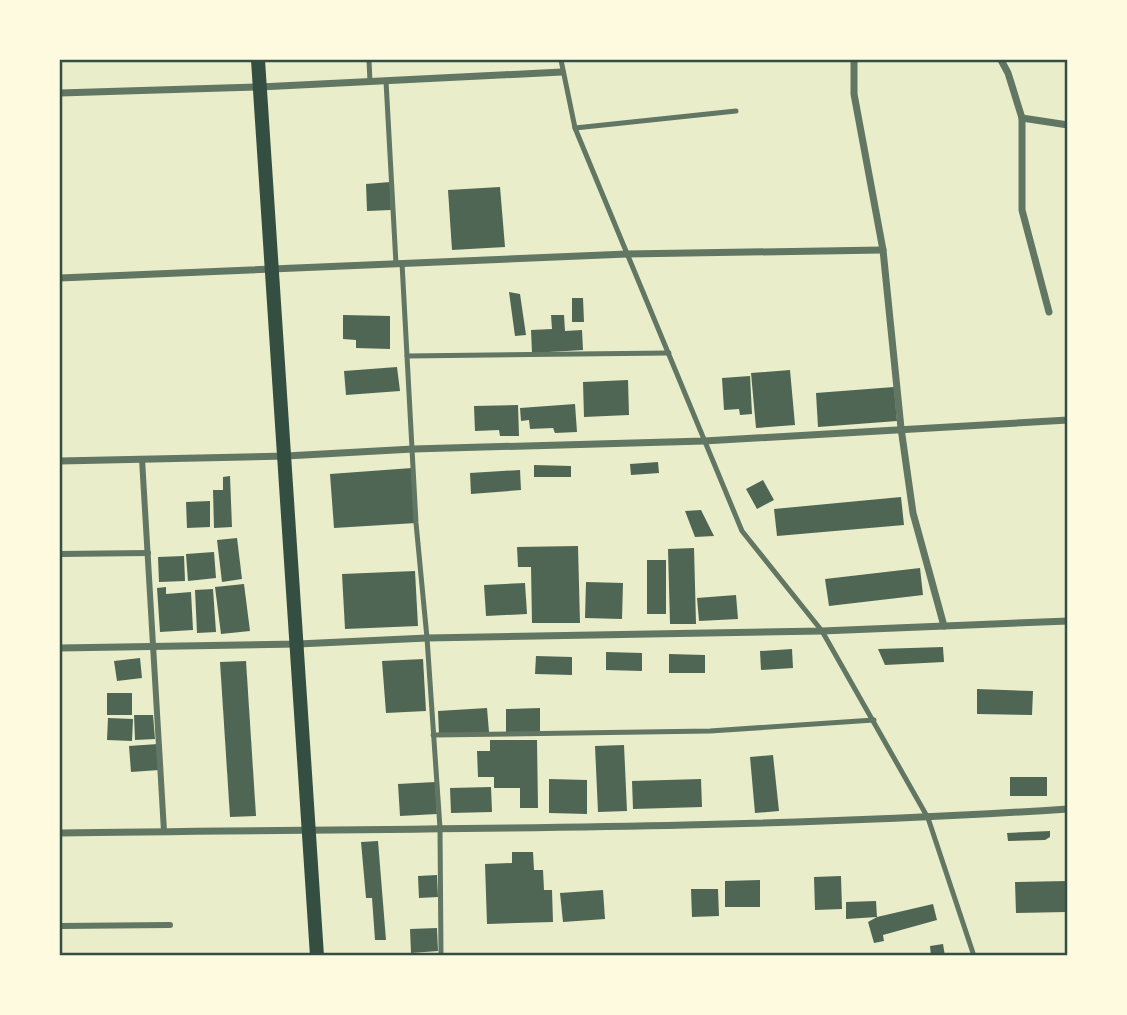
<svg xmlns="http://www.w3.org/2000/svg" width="1127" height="1015" font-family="Overpass,sans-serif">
<rect width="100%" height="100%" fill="#e9edc9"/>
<g fill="#4f6655">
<polygon points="390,182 391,210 367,211 366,184"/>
<polygon points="500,187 505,247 452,250 448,190"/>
<polygon points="509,292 520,294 526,335 515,336"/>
<polygon points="572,298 583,298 584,322 572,322"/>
<polygon points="343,315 390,316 390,349 356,348 356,340 343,339"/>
<polygon points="551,315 564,315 565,331 582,330 583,350 532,353 531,330 552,329"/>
<polygon points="397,367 400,391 346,395 344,371"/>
<polygon points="790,370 795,425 756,428 751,373"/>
<polygon points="750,376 752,414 740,415 739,409 724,410 722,378"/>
<polygon points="628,380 629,415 584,417 583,382"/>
<polygon points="894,387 897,421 818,427 816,393"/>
<polygon points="575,404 577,432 555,433 553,428 530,429 529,420 521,421 520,408"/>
<polygon points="518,405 519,436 500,436 499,430 475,431 474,406"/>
<polygon points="658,462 659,473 631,475 630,464"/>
<polygon points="534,465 571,466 571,477 534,477"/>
<polygon points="412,468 416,523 334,528 330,474"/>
<polygon points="520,470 521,490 471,494 470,473"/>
<polygon points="230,476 232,527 214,528 213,490 223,490 223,477"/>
<polygon points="763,480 774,500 757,509 746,489"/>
<polygon points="901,497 904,525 777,536 774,509"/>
<polygon points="210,501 210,527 187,528 186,502"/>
<polygon points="701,510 714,536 695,537 685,511"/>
<polygon points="237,538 242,579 222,582 217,540"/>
<polygon points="578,546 580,623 532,623 531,567 518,567 517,547"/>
<polygon points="694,548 696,624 670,624 668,549"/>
<polygon points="214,552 216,578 188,581 186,554"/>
<polygon points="184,556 185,581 159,582 158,557"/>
<rect x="647" y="560" width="19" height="54"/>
<polygon points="920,568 923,595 829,606 825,579"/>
<polygon points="415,571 418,626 345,629 342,574"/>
<polygon points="586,582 623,583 622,619 585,618"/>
<polygon points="525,583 527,614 486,616 484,585"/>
<polygon points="244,584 250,631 221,634 215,587"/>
<polygon points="166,587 166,594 191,592 193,630 160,632 157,588"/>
<polygon points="213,589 216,632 197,633 195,590"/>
<polygon points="736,595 738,619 699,621 697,598"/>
<polygon points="943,647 944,662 885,665 878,649"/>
<polygon points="792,649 793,668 761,670 760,651"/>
<polygon points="606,652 642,653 642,671 606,670"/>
<polygon points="669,654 705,655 705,673 669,673"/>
<polygon points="536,656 572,657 572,675 535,674"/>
<polygon points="140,658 142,678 117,681 114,661"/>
<polygon points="423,659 426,711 386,713 382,661"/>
<polygon points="246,661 256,816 230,817 220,662"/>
<polygon points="977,689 1033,691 1032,715 977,714"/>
<rect x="107" y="693" width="25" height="22"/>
<polygon points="487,708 489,732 439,734 438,711"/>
<polygon points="540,708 540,733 506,734 506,709"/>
<polygon points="134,715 153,715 155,739 135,740"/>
<polygon points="108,718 133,719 132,741 107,740"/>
<polygon points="490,740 537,740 538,808 520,808 520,788 494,788 494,777 478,777 477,751 490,751"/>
<polygon points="158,744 159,770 131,772 129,746"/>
<polygon points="624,745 627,811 598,812 595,746"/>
<polygon points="773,755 779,811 755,813 750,757"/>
<rect x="1010" y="777" width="37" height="19"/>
<polygon points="549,779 587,780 587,814 549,813"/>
<polygon points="701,779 702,807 633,809 632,781"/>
<polygon points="435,782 437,814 400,816 398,784"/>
<polygon points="491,787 492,812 451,813 450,788"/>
<polygon points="1050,831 1050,837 1045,840 1008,841 1007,833"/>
<polygon points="378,841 386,940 375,940 372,898 366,898 361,842"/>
<polygon points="512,852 533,852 534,870 543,870 544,890 552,890 553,922 487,924 485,864 512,863"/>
<polygon points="437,875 438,897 419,898 418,876"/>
<polygon points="841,876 842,909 815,910 814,877"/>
<polygon points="760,880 760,907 725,907 725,881"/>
<polygon points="1067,881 1067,912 1016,913 1015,882"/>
<polygon points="691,889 718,889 719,916 692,917"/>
<polygon points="603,890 605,919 563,922 560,893"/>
<polygon points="876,901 877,917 933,904 937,920 883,935 884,941 874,943 868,922 877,917 846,919 846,902"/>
<polygon points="437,928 438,951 411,953 410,929"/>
<polygon points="943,944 945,956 931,956 930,946"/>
</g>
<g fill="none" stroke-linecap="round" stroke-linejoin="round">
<g stroke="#617663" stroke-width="5">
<polyline points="369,60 370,82"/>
<polyline points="561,60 575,128 742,531 822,631 928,818 974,956"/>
<polyline points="386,81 396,264"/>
<polyline points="575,128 736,111"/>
<polyline points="402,263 416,523 427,638 440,828 441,956"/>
<polyline points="407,356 669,353"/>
<polyline points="433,735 710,731 874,720"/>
</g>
<g stroke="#617663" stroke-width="6">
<polyline points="142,459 164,831"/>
<polyline points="60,554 148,553"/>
<polyline points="60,926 170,925"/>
</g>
<g stroke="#617663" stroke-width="7">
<polyline points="854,60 854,94 883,250 901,428 913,513 944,626"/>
<polyline points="1001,60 1008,73 1022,118 1022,210 1049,312"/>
<polyline points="60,93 260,87 562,72"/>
<polyline points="1022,118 1068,125"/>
<polyline points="60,278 627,254 883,250"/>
<polyline points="60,461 286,456 413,449 704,441 1068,420"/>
<polyline points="60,648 298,644 427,638 822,631 1068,621"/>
<path d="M60,833C395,828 732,831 1068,809"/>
</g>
<polyline stroke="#344e41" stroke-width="14" points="258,60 317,956"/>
</g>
<rect width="1127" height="1015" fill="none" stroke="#fefae0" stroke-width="122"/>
<rect x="61" y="61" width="1005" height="893" fill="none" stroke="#344e41" stroke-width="2.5"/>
</svg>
